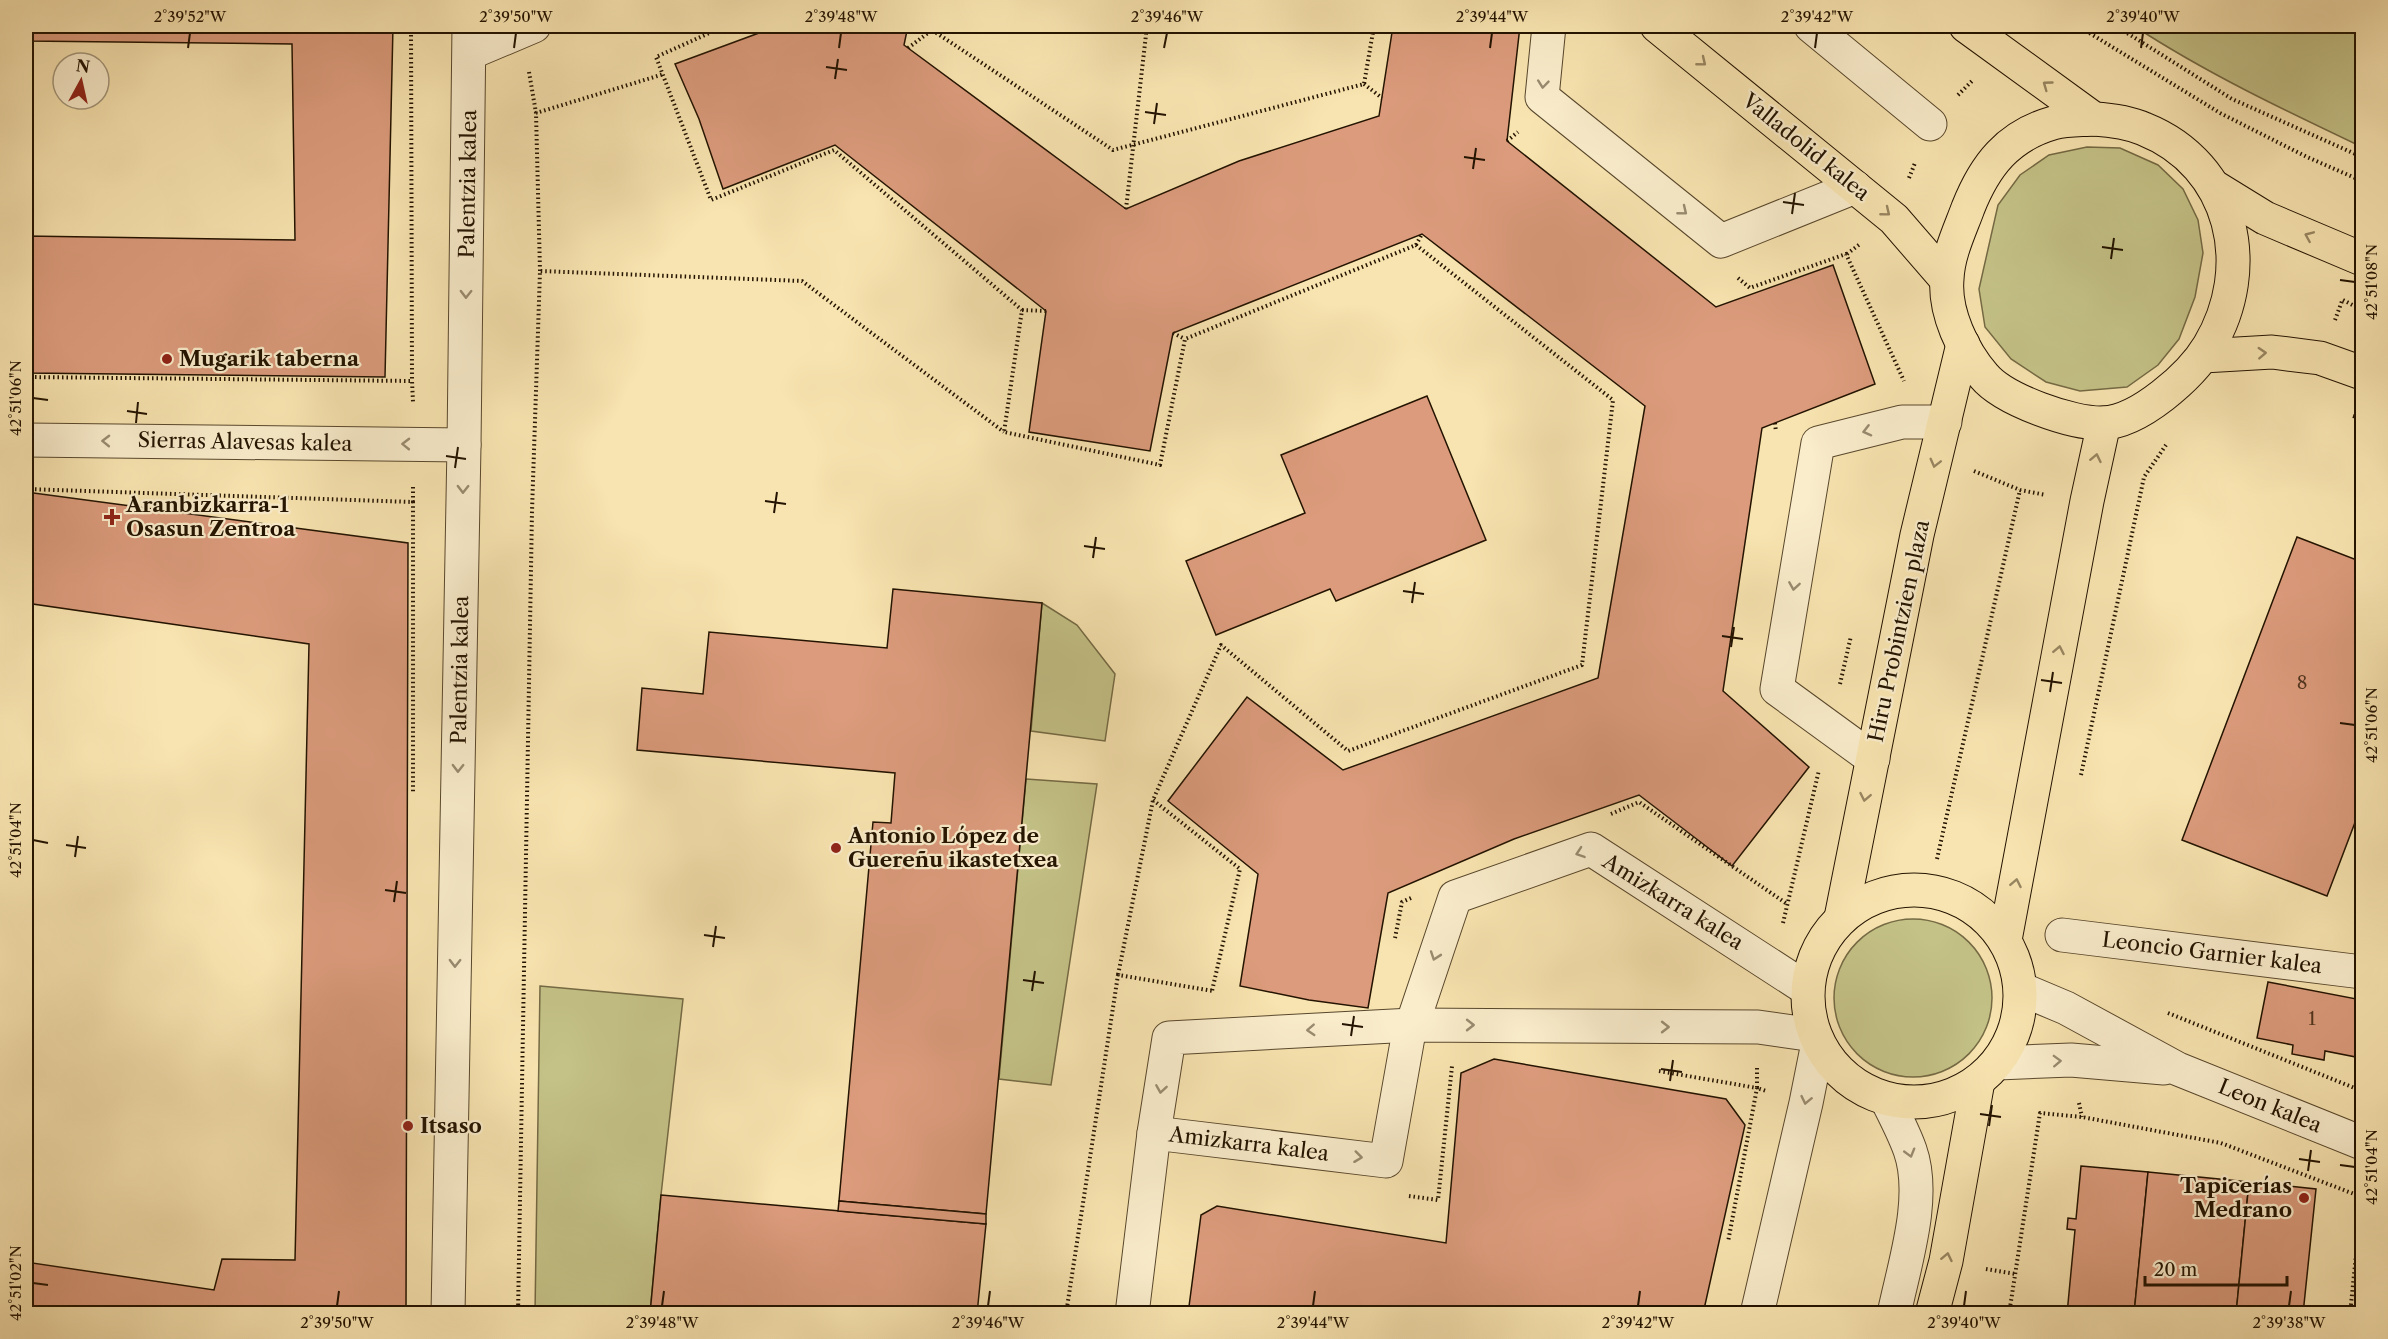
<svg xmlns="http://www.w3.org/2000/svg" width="2388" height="1339" font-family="'Libre Caslon Text',serif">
<rect width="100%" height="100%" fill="#f8e4b0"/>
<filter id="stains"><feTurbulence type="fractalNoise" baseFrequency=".00333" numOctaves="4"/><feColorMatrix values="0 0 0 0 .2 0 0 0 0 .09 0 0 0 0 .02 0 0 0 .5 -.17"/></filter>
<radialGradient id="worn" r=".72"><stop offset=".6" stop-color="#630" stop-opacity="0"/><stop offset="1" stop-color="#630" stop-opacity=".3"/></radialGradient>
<g fill="#c4c287" stroke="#746a44" stroke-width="1.5">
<path d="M2134,26H2362V147C2284,110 2206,73 2134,26Z"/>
<polygon points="2087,147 2120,148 2158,165 2183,189 2198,220 2203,253 2195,297 2179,339 2158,365 2127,387 2080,391 2046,382 2011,359 1985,327 1979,289 1998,205 2020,175 2049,155"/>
<polygon points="1042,603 1077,625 1115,674 1105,741 1031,731"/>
<polygon points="1026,779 1097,784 1051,1085 999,1079"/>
<circle cx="1913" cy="998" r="79"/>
<polygon points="540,986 683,999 661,1195 650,1313 535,1313"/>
</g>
<g fill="#db9b7c" stroke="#231300" stroke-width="1.5">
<polygon points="26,26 393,26 385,377 26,373 26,236 295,240 292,44 26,41"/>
<polygon points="778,26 908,26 904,45 1126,209 1239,161 1379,116 1393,26 1520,26 1507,141 1716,307 1833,265 1875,384 1762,428 1723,691 1809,767 1732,866 1639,795 1514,839 1388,893 1368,1008 1309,1000 1240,986 1258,874 1168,801 1247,697 1343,770 1598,678 1645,406 1422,234 1173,333 1150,451 1029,432 1046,311 835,145 723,189 699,119 675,64"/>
<polygon points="1427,396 1486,540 1336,601 1330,589 1216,635 1186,561 1305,513 1281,455"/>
<polygon points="26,492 408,543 406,1314 26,1314 26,1262 214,1290 222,1259 295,1260 309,644 26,603"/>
<polygon points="2297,537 2362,562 2362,804 2327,896 2182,840"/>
<polygon points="893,589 1042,603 986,1214 839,1201 873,822 891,823 895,773 637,750 642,688 703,694 709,632 887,648"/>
<polygon points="2268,982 2362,1000 2361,1058 2325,1051 2324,1060 2292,1054 2293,1045 2257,1038"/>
<polygon points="1494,1059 1726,1099 1745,1125 1703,1314 1188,1314 1201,1215 1217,1206 1446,1243 1461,1073"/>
<polygon points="2081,1166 2148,1172 2134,1314 2067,1314 2075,1230 2067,1229 2068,1218 2076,1219"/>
<polygon points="2148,1172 2249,1182 2236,1314 2134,1314"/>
<polygon points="2249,1182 2316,1189 2303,1314 2236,1314"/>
<polygon points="661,1195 986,1224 977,1314 650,1314"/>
<polygon points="839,1201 986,1214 986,1224 838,1211"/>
</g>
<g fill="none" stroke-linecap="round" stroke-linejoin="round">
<g stroke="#58472c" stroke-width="35">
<g id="minor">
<polyline points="1549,26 1542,97 1721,241 1855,187"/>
<polyline points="1811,26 1930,124"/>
<polyline points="470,53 534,26"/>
<polyline points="26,440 464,445"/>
<polyline points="1873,759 1777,689 1818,443 1902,422 1945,422"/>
<polyline points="2062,935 2362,972"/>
<polyline points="2021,989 2066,1008 2178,1069 2362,1143"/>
<polyline points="1998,1063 2071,1060 2164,1068"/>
<path d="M1887,1100C1895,1116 1904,1133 1910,1150C1927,1198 1904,1265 1894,1314"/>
<polyline points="1154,1133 1386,1161 1408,1037 1455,897 1591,849 1807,989"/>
<polyline points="448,1314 464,445 469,26"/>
<polyline points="1132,1314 1154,1133 1169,1038 1412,1025 1758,1027 1814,1035"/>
<polyline points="1757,1314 1806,1103 1818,1043"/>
</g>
</g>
<g stroke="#231300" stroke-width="35">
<g id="major">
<polyline points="1657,26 1894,219 1946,279"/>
<polyline points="1966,26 2094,119"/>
<path d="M2094,119C2111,120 2128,122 2144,129C2234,165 2256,268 2209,346C2191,376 2139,422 2103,423C2072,424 2004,400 1984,376C1963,352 1944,312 1947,279C1948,254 1960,230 1968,208C1985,165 2008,136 2053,123C2066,119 2081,120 2094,119Z"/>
<polyline points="2213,186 2265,218 2362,259"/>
<polyline points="2203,356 2272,352 2320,358 2362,373"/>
<circle cx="1914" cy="996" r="106"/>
<polyline points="1841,918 1917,535 1963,344"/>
<polyline points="2005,940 2087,501 2104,423"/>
<polyline points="1932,1314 1946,1261 1978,1081"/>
</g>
</g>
<g stroke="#231300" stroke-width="4" stroke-dasharray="1.5 3" stroke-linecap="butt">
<polyline points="411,26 412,381"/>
<polyline points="725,26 656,57 711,200 834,150 1022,310 1004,432 1160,465 1185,339 1416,245 1613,400 1582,665 1348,751 1221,645 1153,800 1118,975"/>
<polyline points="933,26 932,30 1113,150 1364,84 1374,26"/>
<polyline points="2078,26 2220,113 2307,157 2362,181"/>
<polyline points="2116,26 2232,99 2362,157"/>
<polyline points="908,48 932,30"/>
<polyline points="529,72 536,113"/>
<polyline points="1364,84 1382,98"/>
<polyline points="1958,95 1972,81"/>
<polyline points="1507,141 1518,132"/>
<polyline points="1909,178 1915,163"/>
<polyline points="1126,209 1147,26"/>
<polyline points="1416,245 1422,234"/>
<polyline points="1847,254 1860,244"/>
<polyline points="540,271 536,113 664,74"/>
<polyline points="1738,278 1750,288 1846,254 1904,381"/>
<polyline points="2343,300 2362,310"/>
<polyline points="1022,310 1046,311"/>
<polyline points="2335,320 2342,301"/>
<polyline points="1173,333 1185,339"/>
<polyline points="26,377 412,381 413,402"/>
<polyline points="2353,416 2362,419"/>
<polyline points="1775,423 1776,432"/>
<polyline points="1974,471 2020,490 2046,495"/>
<polyline points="26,489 413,502 413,794"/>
<polyline points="413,502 413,484"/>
<polyline points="1840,684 1851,636"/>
<polyline points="2081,775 2144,477 2166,445"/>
<polyline points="1153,800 1240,869 1212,991"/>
<polyline points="1611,814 1639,802 1787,904"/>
<polyline points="1937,859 2020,490"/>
<polyline points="1783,923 1819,770"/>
<polyline points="1395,938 1402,902 1411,898"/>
<polyline points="2168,1013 2362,1091"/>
<polyline points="1757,1068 1757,1088 1766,1091"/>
<polyline points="1659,1071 1757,1088 1728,1242"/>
<polyline points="2079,1103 2082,1117"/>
<polyline points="1409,1196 1438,1200 1452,1066"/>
<polyline points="1986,1269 2016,1274"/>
<polyline points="518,1314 532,511 540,271 802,281 1004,432"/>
<polyline points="1066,1314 1118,975 1213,991"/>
<polyline points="2009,1314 2040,1113 2082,1117 2221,1143 2362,1197"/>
<polyline points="2350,1314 2362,1197"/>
</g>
<use href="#minor" stroke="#faedcc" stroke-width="33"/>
<use href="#major" stroke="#f8e4b0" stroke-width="33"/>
</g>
<defs><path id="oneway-chevron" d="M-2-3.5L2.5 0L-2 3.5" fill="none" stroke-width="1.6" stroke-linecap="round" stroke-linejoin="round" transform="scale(1.5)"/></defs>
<g stroke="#988661">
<use href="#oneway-chevron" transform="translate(1702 62) rotate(39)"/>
<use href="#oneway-chevron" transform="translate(2047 85) rotate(-144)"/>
<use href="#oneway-chevron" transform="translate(1886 212) rotate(39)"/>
<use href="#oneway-chevron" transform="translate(2309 236) rotate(-157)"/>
<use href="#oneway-chevron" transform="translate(2262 353) rotate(-3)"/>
<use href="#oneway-chevron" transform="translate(2096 458) rotate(-78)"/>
<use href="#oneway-chevron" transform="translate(1935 463) rotate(104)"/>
<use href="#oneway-chevron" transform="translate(2059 650) rotate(-79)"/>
<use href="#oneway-chevron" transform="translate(1865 797) rotate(101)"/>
<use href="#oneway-chevron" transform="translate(2016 883) rotate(-79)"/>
<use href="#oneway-chevron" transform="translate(1947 1257) rotate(-78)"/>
</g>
<g stroke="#998b70">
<use href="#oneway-chevron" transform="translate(1543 84) rotate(96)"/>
<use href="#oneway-chevron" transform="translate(1683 211) rotate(39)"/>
<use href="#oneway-chevron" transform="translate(466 294) rotate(91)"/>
<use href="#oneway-chevron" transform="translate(1867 431) rotate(166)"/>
<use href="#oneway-chevron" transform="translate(106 441) rotate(-179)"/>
<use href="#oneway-chevron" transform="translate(406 444) rotate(-179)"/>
<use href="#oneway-chevron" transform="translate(463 489) rotate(91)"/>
<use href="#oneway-chevron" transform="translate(1794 586) rotate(99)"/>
<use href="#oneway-chevron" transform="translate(458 768) rotate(91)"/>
<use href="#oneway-chevron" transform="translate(1580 853) rotate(161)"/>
<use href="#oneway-chevron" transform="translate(1435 956) rotate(109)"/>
<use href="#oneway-chevron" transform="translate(455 963) rotate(91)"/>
<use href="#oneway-chevron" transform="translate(1470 1025)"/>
<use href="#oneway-chevron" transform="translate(1665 1027)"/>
<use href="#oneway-chevron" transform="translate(1311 1030) rotate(177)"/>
<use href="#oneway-chevron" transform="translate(2057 1061) rotate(-2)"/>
<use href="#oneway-chevron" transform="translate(1161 1089) rotate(99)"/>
<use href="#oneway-chevron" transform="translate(1806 1100) rotate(102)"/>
<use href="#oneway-chevron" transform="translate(1910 1153) rotate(74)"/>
<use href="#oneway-chevron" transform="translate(1358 1157) rotate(7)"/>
</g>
<path fill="none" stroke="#231300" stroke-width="2" d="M188,48L190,33M514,48L516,33M839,48L841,33M1164,48L1167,33M1490,48L1492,33M1815,48L1817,33M2141,48L2143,33M826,67L847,70M835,79L838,59M1145,112L1166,115M1154,124L1157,103M1464,157L1485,160M1473,169L1476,148M1783,202L1804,205M1792,214L1795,193M2102,247L2123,250M2111,259L2114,238M2340,280L2355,282M33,398L48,400M127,411L147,414M136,423L138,402M446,456L466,459M455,468L458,447M765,501L786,504M774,513L777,492M1084,546L1105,549M1093,558L1096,537M1403,591L1424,594M1412,603L1415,582M1722,636L1743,639M1731,647L1734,627M2041,680L2062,683M2050,692L2053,672M2340,723L2355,725M33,840L48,843M66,845L86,848M75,857L78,836M385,890L406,893M394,902L397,881M704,935L725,938M713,947L716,926M1023,980L1044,983M1032,991L1035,971M1342,1024L1363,1027M1351,1036L1354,1016M1661,1069L1682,1072M1670,1081L1673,1060M1980,1114L2001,1117M1989,1126L1992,1105M2299,1159L2320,1162M2340,1165L2355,1167M2308,1171L2311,1150M33,1283L48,1285M337,1306L339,1291M662,1306L664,1291M988,1306L990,1291M1313,1306L1315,1291M1638,1306L1640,1291M1964,1306L1966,1291M2289,1306L2291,1291"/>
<g fill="#8f2418" stroke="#faedcc" stroke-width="2">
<circle cx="167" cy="359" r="6"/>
<path d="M109 508h6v6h6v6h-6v6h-6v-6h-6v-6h6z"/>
<circle cx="836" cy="848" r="6"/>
<circle cx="408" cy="1126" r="6"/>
<circle cx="2304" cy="1198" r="6"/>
</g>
<g text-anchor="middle" stroke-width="4.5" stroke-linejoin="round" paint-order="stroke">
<g font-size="18" fill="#51351f">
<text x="2302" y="689">8</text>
<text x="2312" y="1025">1</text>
</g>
<g font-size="21" fill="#231300" stroke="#faedcc">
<text transform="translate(1806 147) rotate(39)" y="7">Valladolid kalea</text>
<text transform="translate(468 184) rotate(-89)" y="7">Palentzia kalea</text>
<text transform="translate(245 442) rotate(1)" y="7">Sierras Alavesas kalea</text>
<text transform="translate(1899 631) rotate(-78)" y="7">Hiru Probintzien plaza</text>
<text transform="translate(460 670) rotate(-89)" y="7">Palentzia kalea</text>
<text transform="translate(1673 902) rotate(32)" y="7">Amizkarra kalea</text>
<text transform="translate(2212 953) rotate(7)" y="7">Leoncio Garnier kalea</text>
<text transform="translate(2270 1106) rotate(22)" y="7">Leon kalea</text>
<text transform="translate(1249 1144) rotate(7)" y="7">Amizkarra kalea</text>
</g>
<g font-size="21" font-weight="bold" fill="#231300" stroke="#faedcc" text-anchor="start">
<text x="179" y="366">Mugarik taberna</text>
<text x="126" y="512">Aranbizkarra-1<tspan x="126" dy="24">Osasun Zentroa</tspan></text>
<text x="848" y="843">Antonio López de<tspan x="848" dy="24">Guereñu ikastetxea</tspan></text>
<text x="420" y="1133">Itsaso</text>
<text x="2292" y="1193" text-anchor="end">Tapicerías<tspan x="2292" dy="24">Medrano</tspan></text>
</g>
</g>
<rect width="2388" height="1339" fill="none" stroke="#f8e4b0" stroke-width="66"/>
<g transform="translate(81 81) rotate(8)"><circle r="28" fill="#faedcc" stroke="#a4967a" stroke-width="1.5"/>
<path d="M0-4.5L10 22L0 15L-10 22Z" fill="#8f2418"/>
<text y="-9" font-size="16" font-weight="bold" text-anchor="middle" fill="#231300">N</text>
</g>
<path d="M2145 1276v9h142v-9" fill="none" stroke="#231300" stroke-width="3"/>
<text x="2154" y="1276" font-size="18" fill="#231300" stroke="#faedcc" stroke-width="4.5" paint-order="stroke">20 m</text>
<rect x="33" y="33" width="2322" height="1273" fill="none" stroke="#231300" stroke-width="2"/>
<g font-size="15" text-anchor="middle" fill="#231300">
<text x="190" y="22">2°39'52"W</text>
<text x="516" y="22">2°39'50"W</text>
<text x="841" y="22">2°39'48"W</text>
<text x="1167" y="22">2°39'46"W</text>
<text x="1492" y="22">2°39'44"W</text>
<text x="1817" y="22">2°39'42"W</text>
<text x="2143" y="22">2°39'40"W</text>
<text transform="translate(2372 282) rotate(-90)" y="5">42°51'08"N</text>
<text transform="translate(16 398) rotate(-90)" y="5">42°51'06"N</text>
<text transform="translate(2372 725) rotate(-90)" y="5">42°51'06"N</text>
<text transform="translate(16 840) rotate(-90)" y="5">42°51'04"N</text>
<text transform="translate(2372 1167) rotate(-90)" y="5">42°51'04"N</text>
<text transform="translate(16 1283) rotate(-90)" y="5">42°51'02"N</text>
<text x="337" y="1328">2°39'50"W</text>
<text x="662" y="1328">2°39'48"W</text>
<text x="988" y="1328">2°39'46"W</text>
<text x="1313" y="1328">2°39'44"W</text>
<text x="1638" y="1328">2°39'42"W</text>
<text x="1964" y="1328">2°39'40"W</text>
<text x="2289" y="1328">2°39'38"W</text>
</g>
<rect width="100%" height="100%" filter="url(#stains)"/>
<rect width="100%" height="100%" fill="url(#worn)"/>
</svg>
